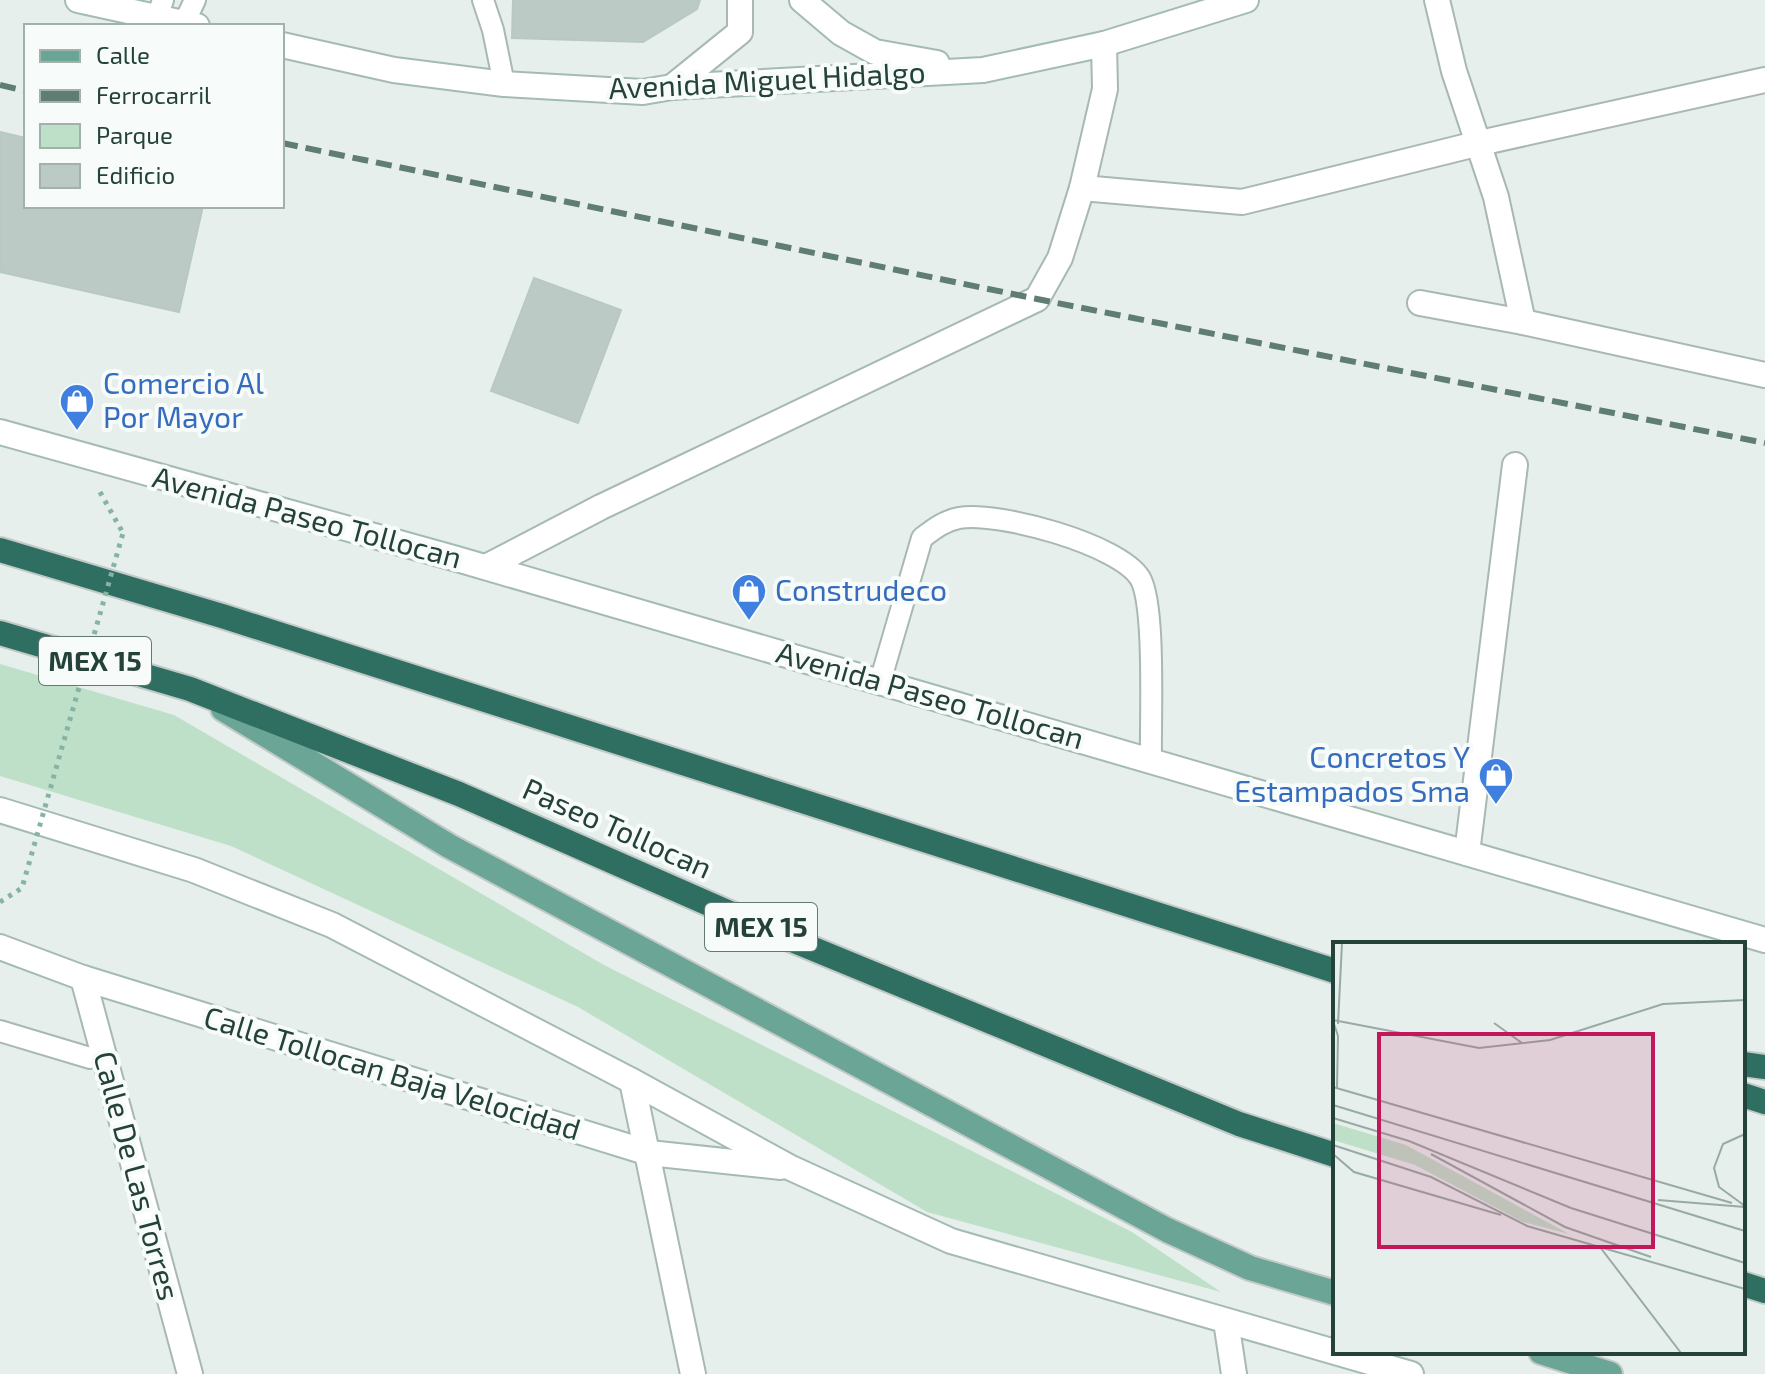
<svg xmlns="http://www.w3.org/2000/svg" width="1765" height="1374" font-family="'Exo 2',sans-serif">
<rect width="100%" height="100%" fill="#e6efeb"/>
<polygon fill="#bfe0c8" points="0,664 174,715 604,965 1132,1232 1221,1292 927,1212 578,1007 231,846 0,776"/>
<g fill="#bbcac4" stroke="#b8c9c2" stroke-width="2">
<polygon points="513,0 700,0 697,9 643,42 512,38"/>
<polygon points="0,132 26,138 26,206 203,206 179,312 0,272"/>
<polygon points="534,278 621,310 578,423 491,391"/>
</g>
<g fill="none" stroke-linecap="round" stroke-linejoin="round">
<g stroke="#a8b8b2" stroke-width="24">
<g id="lane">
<polyline points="483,0 493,30 504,84"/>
<polyline points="157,17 163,0"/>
<polyline points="184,23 195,0"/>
<path d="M880,682L922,538C934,529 944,521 959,518C997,511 1119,544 1140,578C1156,605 1150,723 1151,760"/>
<polyline points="0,1031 90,1058"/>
</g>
</g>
<g stroke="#a8b8b2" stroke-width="28">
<g id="street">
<polyline points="1437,0 1454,71 1496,197 1523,322"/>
<polyline points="672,87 740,32 740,0"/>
<polyline points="1082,188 1242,202 1480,143 1765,80"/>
<polyline points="1420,303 1523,322 1765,375"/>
<polyline points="486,567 601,507 1037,299 1060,258 1082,188 1105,89 1104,44"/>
<polyline points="1467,853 1515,465"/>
<polyline points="83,978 190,1374"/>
<polyline points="632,1081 693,1374"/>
<polyline points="1226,1321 1234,1374"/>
</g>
</g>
<g stroke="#a4bbb3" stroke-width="28">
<g id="secondary">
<polyline points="78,0 197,26"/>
<polyline points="802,0 841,33 875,52 937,63"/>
<polyline points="282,45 394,70 504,84 643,92 672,87 983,70 1104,44 1246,0"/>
<polyline points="0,432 457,559 1765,940"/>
<polyline points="0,810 194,870 332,925 632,1081 791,1168 951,1241 1411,1374"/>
<polyline points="0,947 83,978 649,1153 781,1167"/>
</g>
</g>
<g stroke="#c2cac8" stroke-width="28">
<g id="primary">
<polyline points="223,709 449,846 1167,1230 1250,1268 1335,1293"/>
<polyline points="1541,1352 1610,1374"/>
</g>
</g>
<g stroke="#c2cac8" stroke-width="28">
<g id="highway">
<polyline points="0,550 222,616 1335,971"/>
<polyline points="0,633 190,689 459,794 782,936 1239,1124 1335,1155"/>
<polyline points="1743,1064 1765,1067"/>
<polyline points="1743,1095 1765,1102"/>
<polyline points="1743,1284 1765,1291"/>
</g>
</g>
<polyline stroke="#86b3a5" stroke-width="5" stroke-dasharray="4 6" stroke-linecap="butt" points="100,492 123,533"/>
<use href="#lane" stroke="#fff" stroke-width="20"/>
<use href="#street" stroke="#fff" stroke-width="24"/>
<use href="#secondary" stroke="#fff" stroke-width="24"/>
<use href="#primary" stroke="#6aa596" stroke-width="24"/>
<use href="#highway" stroke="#2f6f62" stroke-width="24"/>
<g stroke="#5f7d75" stroke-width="6" stroke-dasharray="16 8" stroke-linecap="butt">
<polyline points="0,85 26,91"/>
<polyline points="282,143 1037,299 1765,443"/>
</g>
<polyline stroke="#86b3a5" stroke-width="5" stroke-dasharray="4 6" stroke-linecap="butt" points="0,902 22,888 123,533"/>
</g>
<defs>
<g id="shop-pin" transform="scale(1.8)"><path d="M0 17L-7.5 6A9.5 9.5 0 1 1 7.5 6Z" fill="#3f7fe0" stroke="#f7fbf9"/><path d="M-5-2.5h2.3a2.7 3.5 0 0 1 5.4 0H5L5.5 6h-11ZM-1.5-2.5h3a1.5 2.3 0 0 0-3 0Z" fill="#fff"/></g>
</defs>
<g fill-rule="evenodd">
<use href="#shop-pin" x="77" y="401"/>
<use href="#shop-pin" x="749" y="591"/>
<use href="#shop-pin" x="1496" y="775"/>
</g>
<g text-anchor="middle" stroke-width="8" stroke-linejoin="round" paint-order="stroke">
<g fill="#f7fbf9" stroke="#637a73" stroke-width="2">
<rect x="39" y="637" width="112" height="48" rx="6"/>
<rect x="705" y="903" width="112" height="48" rx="6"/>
</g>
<g font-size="28" font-weight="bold" fill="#24423a">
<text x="95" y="671">MEX 15</text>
<text x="761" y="937">MEX 15</text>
</g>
<g font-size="30" fill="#24423a" stroke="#f7fbf9">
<text transform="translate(767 81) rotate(-3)" y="10">Avenida Miguel Hidalgo</text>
<text transform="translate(307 518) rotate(15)" y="10">Avenida Paseo Tollocan</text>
<text transform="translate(930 696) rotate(16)" y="10">Avenida Paseo Tollocan</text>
<text transform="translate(617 829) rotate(24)" y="10">Paseo Tollocan</text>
<text transform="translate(392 1074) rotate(17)" y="10">Calle Tollocan Baja Velocidad</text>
<text transform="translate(136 1176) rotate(75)" y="10">Calle De Las Torres</text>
</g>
<g font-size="30" fill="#366cbe" stroke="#f7fbf9" text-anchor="start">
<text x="103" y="394">Comercio Al<tspan x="103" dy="34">Por Mayor</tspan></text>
<text x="775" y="601">Construdeco</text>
<text x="1470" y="768" text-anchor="end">Concretos Y<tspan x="1470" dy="34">Estampados Sma</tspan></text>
</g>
</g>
<g transform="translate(1333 942)">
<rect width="412" height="412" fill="#e6efeb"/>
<path d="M0,181L73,203L236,292L190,280L82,223L0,198Z" fill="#bfe0c8"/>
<path fill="none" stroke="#98aaa4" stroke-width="2" d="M0,45L1,1M0,78L146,106L217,98L330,62L412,58M0,79L5,94L4,146M161,81L189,101M5,82L9,1M0,145L399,261M0,163L412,289M0,176L76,199L238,266L412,321M0,203L98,235L194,284L412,347M0,212L21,230L168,273M98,212L232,285L318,315M325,258L412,265M412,264L386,245L381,226L390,202L412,192M267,305L348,411"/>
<path fill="#c2185b" fill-opacity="0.15" stroke="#c2185b" stroke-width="4" d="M46,92H320V305H46Z"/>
<rect width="412" height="412" fill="none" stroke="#24423a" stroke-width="4"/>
</g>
<rect x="24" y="24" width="260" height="184" fill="#f7fbf9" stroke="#a3b1ad" stroke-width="2"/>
<rect x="40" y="50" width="40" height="12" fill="#6aa596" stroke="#a3b1ad" stroke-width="2"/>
<text x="96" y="64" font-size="24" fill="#24423a">Calle</text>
<rect x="40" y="90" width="40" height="12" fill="#5f7d75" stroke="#a3b1ad" stroke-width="2"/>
<text x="96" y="104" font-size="24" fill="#24423a">Ferrocarril</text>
<rect x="40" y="124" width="40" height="24" fill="#bfe0c8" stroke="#a3b1ad" stroke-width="2"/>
<text x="96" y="144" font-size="24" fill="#24423a">Parque</text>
<rect x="40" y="164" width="40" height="24" fill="#bbcac4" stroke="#a3b1ad" stroke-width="2"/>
<text x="96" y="184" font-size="24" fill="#24423a">Edificio</text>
</svg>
